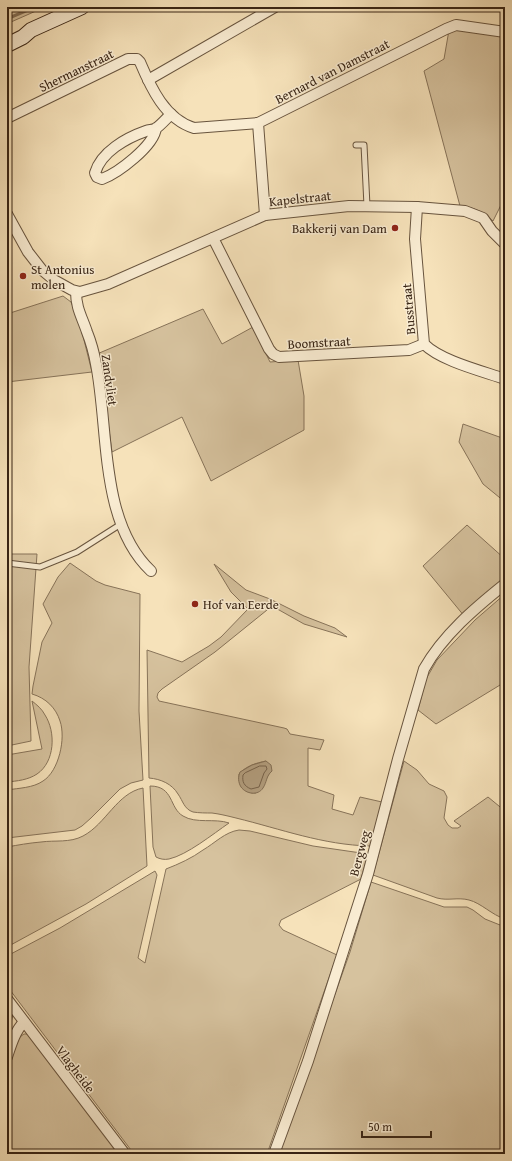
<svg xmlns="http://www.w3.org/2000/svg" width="512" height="1161" font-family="'Gentium Book Plus',serif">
<rect width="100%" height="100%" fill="#f6e2ba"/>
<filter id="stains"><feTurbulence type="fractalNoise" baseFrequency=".005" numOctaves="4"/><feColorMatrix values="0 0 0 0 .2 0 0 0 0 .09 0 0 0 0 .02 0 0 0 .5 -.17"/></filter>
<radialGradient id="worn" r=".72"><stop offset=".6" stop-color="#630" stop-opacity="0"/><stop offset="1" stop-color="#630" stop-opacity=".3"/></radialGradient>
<g fill="#d6c29e" stroke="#877359" fill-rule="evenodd">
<polygon points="9,7 45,7 11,22"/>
<path d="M456,28L505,37V197L493,221C483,212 474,207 460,206L424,71L444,59L449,30Z"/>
<polygon points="63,296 71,302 80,324 92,372 7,382 7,314"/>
<polygon points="203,309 222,344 253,327 270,362 298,360 304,396 304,430 211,481 182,417 112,452 103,385 97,354"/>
<polygon points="463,424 505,439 505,502 483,484 459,442"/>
<polygon points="467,525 505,559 505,581 465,617 423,566"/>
<polygon points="7,554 37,554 29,667 31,741 7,746"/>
<path d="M70,563L96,581L105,585L140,594L139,711L143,780L131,783L120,789L91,818L82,826L75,830L7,838V790C19,788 33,788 43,781C59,771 66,738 60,721C56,708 46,698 32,694L33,686L42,642L52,623L43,604L58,577Z"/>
<path d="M214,564L246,590L270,599L304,616L335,628L347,637L304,624L272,606L215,652L162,689L158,693L157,697L159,701L284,728L287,729L290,734L324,740L320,750L308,748V786L334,795L332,809L353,815L360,797L382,802L370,846C323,845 281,829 236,818C228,816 220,814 212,813C206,813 199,813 193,812C184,809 183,801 178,794C172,784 161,779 149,778L147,650L182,662L209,646L221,637L248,609L231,592ZM266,761L271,771L256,793C244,794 238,785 239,774C246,766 256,763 266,761Z"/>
<polygon points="505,594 505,682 436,724 418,710 426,679 437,660 475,620"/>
<path d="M32,701C37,705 42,709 45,715C56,732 55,762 37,774C28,780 17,781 7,782V755L42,749Z"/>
<path d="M404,761L417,770L429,784L444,791L447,797L444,818L448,825L452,828H458L461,826L454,821L488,797L505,811V919C492,915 481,903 469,900C458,897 448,901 437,898L373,875Z"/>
<path d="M150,786C174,786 169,808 183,816C196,824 215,818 229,823C213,834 187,855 169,859C164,860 160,859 156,857L153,847Z"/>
<path d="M143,788L147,866L86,904L7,947V847C18,845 29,843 41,842C55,840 70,843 83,836C106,824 117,793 143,788Z"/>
<path d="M239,830L250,831L313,846L368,854L361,879L281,920L279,925L283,930L337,955L267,1154H134L7,986V956L60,928L155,871L157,875L138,958L145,963L166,869C179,864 192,858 203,850C215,843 225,832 239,830Z"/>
<polygon points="371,882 444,907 467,907 473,910 485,919 505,927 505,1154 278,1154 350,952"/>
<polygon points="7,1006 13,1014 11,1023 7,1036"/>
<polygon points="24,1034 29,1034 120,1154 7,1154 7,1060 17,1039"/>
</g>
<path fill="#b5a182" stroke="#836f56" d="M266,761L271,765L272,771C266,776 267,782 263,788C258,796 246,794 241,787C238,782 238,777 240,772L252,765Z"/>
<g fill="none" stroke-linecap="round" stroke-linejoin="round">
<path stroke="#76624b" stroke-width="1" d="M260,766H266L267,769L264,773L259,787L251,789C244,786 242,782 243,775L245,773Z"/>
<polyline stroke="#836f56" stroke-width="3" points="9,18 35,7"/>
<g stroke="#68543e" stroke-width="7">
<g id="lane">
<polyline points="356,145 364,145 367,206"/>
<polyline points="7,563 40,567 77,552 121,524"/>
</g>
</g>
<g stroke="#68543e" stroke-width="12">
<g id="street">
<polyline points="148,80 275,7"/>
<path d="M7,118L128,59H137L140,62C151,88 165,119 194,128L258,123"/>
<path d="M156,128C154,146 118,173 102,179L97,177L95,173C101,152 126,138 146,131C149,130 152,130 155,129C160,126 166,119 171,114"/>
<path d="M417,207L415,239L424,344C441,361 482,371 505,379"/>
<polyline points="7,214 28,252 42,270 54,280 72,290 80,292 108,284 265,215 349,206 417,207 465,211 483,218 492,231 505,244"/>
<polyline points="265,215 258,123 446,29 456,25 505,32"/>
<polyline points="213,238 269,349 273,354 279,357 409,350 424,344"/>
<path d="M76,292C76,308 82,317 87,332C91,342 94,353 96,364C109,429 99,522 151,571"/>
<polyline points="7,999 125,1154"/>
<path d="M7,1057C11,1045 15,1031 24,1022"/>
<path d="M274,1154L308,1061L368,874L398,759L424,669C443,635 475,608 505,584"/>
</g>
</g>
<g stroke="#382414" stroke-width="16">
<polyline id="secondary" points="7,45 23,37 31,30 82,7"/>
</g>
<use href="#lane" stroke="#f9ecd2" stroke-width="5"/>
<use href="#street" stroke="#f9ecd2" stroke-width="10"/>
<use href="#secondary" stroke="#f9ecd2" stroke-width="14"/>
</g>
<g fill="#8f2418" stroke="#f9ecd2" stroke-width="1.5">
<circle cx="395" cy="228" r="4"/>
<circle cx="23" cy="276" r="4"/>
<circle cx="195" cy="604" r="4"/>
</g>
<g text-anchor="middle" stroke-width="3" stroke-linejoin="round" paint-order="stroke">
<g font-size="13" fill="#382414" stroke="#f9ecd2">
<text transform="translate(76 70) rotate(-26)" y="5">Shermanstraat</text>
<text transform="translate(332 71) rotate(-27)" y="5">Bernard van Damstraat</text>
<text transform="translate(300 198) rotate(-6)" y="5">Kapelstraat</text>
<text transform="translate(408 309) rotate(-95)" y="5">Busstraat</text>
<text transform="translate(319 342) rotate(-3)" y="5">Boomstraat</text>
<text transform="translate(110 380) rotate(82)" y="5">Zandvliet</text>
<text transform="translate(359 853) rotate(-75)" y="5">Bergweg</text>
<text transform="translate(76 1069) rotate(53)" y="5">Vlagheide</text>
</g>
<g font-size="13" fill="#382414" stroke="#f9ecd2" text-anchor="start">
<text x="387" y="233" text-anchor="end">Bakkerij van Dam</text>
<text x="31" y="274">St Antonius<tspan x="31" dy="15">molen</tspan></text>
<text x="203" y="609">Hof van Eerde</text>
</g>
</g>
<rect width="512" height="1161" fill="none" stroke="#f6e2ba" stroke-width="24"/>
<rect x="8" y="8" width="496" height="1145" fill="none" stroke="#382414" stroke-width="2"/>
<rect x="12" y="12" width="488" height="1137" fill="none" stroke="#382414"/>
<path d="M362 1131v6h69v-6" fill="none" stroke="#382414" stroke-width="2"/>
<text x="368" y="1131" font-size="12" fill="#382414" stroke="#f9ecd2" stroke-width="3" paint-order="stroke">50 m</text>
<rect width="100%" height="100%" filter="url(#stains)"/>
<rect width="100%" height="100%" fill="url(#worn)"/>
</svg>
